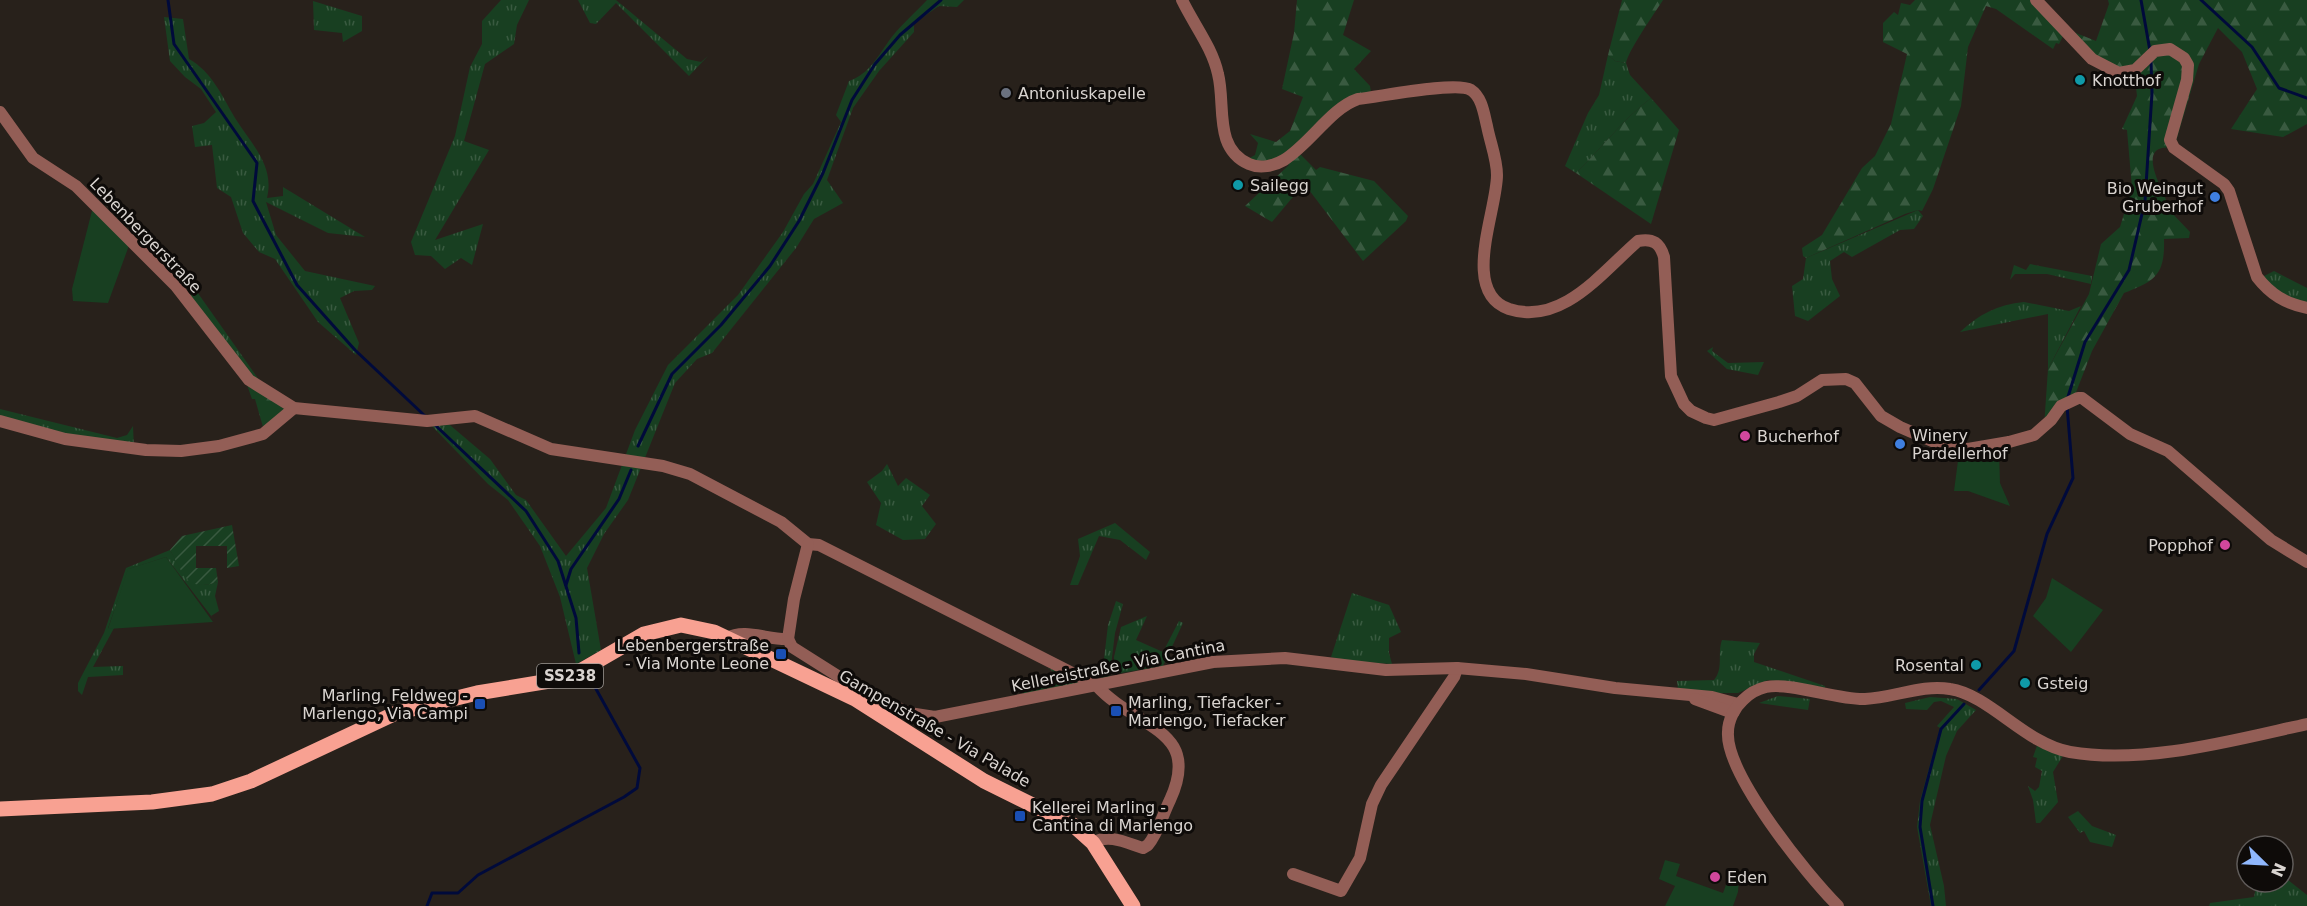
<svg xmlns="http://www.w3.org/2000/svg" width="2307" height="906" font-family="'DejaVu Sans',sans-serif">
<defs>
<pattern id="grass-tufts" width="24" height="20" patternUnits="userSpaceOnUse" patternTransform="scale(1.5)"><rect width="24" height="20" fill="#183f21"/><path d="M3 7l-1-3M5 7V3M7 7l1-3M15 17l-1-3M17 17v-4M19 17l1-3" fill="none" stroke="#395a40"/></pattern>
<pattern id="forest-firs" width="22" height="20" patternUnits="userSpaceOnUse" patternTransform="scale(1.5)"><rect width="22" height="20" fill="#183f21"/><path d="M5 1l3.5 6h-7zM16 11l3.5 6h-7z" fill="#395a40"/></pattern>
<pattern id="garden-furrows" width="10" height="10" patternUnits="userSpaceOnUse" patternTransform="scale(1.5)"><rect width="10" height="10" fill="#183f21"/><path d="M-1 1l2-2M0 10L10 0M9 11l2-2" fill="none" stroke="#395a40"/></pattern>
</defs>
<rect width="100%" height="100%" fill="#28211b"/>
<g fill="url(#grass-tufts)">
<polygon points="501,0 529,0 517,25 514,44 485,64 464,141 489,150 435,240 483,224 472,265 461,258 445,269 431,256 415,255 411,242 455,136 470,67 482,44 482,21"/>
<polygon points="578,0 616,0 687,59 701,62 708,56 689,76 616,3 596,24 590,23"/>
<path d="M927,0H964L957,7L939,6L914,23V32L879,71L853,108L827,180L843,203L814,219L796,248L712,353L697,359L675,383L628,500L604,534L587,568L601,650L576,664L560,597L540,546L508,500L488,484L427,421L444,420L490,459L516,495L526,500L566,556L606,508L635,430L668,365L738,295L783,232L804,194L813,184L841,122L836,115L849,81C870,74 879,54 891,38C902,24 916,12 927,0Z"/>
<polygon points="313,1 362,16 362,31 343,42 342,33 314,30"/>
<path d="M164,17L183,19L189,59C212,72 222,96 235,118C251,144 275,165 267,198L283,196V187L365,237L328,233L266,202L276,235L305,271L375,286L372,290L354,291L340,298L359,343L356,355L318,322L275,259L259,252L243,233L231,197L217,188L212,145L195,147L192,126L204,123L216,112L201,89L185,77L170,61Z"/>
<path d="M1608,55L1615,61L1626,63L1630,75L1651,98C1622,120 1602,148 1576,173L1565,166L1588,113L1599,95Z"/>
<polygon points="1918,210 1923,216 1914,229 1900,230 1852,257 1844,252 1830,261 1832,279 1840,296 1808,321 1795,316 1792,286 1803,279 1806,258"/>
<polygon points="2030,264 2092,276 2091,284 2047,274 2015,274 2010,280 2014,265 2026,270"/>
<polygon points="2274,271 2307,288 2307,308 2258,279"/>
<polygon points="195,289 269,394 187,301"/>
<path d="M2024,302L2069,311L2081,306L2048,369V314L1960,332C1978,315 1998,304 2024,302Z"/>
<polygon points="1713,347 1712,351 1728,363 1764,362 1758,375 1727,369 1707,351"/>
<polygon points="0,409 117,438 127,435 133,426 134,449 0,421"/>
<polygon points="887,464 898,486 906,478 930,495 922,506 936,524 925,539 903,540 876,525 881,503 867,482 882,471"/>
<polygon points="1115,523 1150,552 1146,560 1120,540 1099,536 1078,585 1070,585 1080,556 1078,539"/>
<path d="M170,550C185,575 186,591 218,582L215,596L219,611L211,616L215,621L166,557L129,569L108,628H114L93,667L123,666V675L88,677L82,695L78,691V683L104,633L126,568Z"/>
<polygon points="1352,593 1389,605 1401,632 1389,638 1389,653 1392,664 1349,661 1331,657"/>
<polygon points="1116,601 1123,604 1115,633 1109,682 1101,684 1108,625"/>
<polygon points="1147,616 1136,640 1163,652 1179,621 1183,623 1163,666 1115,674 1114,657 1121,627"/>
<path d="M1722,640L1760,643L1754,654V662L1825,686V689L1768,680L1738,693H1710L1678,689L1677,681L1714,680C1724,668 1717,654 1722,640Z"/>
<polygon points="1048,668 1096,685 1023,700 1021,682 1046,686 1053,684 1056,674"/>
<polygon points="1778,696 1810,699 1808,710 1759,703"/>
<polygon points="1930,697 1957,699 1976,710 1957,731 1946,756 1930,825 1944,886 1946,906 1931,906 1917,827 1920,801 1940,728 1937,726 1954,707 1941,701 1934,702 1927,710 1906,709 1905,703"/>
<polygon points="2039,740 2066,751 2053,772 2058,802 2040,823 2036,823 2033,800 2028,786 2035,791 2039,787 2042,771 2035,767 2037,758 2033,757"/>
<polygon points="2078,811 2092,826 2116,835 2112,847 2090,842 2084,831 2080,833 2068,817"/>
<polygon points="2283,870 2288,880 2307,895 2307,906 2209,906 2210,903 2254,897 2257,882 2283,882"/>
</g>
<g fill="url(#forest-firs)">
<polygon points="1297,0 1354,0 1343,35 1371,51 1354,69 1370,86 1372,98 1358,99 1297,151 1316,170 1320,167 1374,181 1408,216 1406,221 1363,261 1306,186 1292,198 1272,222 1245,206 1289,165 1283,161 1244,161 1255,155 1258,143 1250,134 1276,142 1290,131 1303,97 1282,89 1294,33"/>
<path d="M1622,0H1663C1654,14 1628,51 1626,63L1615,61L1608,55Z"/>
<path d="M1915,0H2036L2066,29L2096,41L2109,4L2108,0H2307V124L2283,137L2231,129L2257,89L2242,52L2218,28L2199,64L2174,148C2129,141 2169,198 2170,211L2190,232L2189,238L2164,239C2165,274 2156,281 2124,293L2092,351L2075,395L2067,396L2044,427L2048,369L2089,294L2101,244L2120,227L2132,188L2127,130L2122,129L2137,96L2134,70L2119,73L2065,32L2059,44L2056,43L2053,49L1996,9L1986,6L1968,47L1961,106L1933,189L1922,211L1918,210L1905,214L1806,258L1803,256L1802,248L1822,235L1862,168L1875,156L1891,124L1907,54L1883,42V23L1894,12L1898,15L1901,3L1910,5Z"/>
<path d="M1651,98L1679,130L1651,224L1576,173C1602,148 1622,120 1651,98Z"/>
<polygon points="246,382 294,408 263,427 255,399 252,399"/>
</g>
<g fill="#183f21">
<polygon points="94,203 131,240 108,303 73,301 72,289"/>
<polygon points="1999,450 2000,483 2010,506 1968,491 1954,491 1959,453"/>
<polygon points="166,557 213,622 108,629 128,569"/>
<polygon points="2052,578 2103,610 2071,652 2033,616 2046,598"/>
<polygon points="1665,860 1680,864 1676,876 1723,893 1730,874 1739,877 1738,892 1733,906 1665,906 1675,886 1659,879"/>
</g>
<path fill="url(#garden-furrows)" d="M232,525L239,566L227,568V546H196V568H216L218,582C186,592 184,575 170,550L182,536Z"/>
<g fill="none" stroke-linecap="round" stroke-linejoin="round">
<g stroke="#000a3b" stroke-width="3">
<polyline points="168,0 174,44 257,163 253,201 297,285 355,350 425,416"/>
<polyline points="2141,0 2150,51"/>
<polyline points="2201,0 2252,47 2279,88 2307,98"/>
<polyline points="2067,400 2085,342 2129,270 2145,201 2152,93 2151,61"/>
<polyline points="434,424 526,511 558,561 576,618 579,653"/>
<polyline points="638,446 672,374 721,325 770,266 799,221 823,173 852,100 875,64 900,35 941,0"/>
<polyline points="566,585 571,569 619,499 631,470"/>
<polyline points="1979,690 2014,651 2047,534 2073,478 2067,406"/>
<polyline points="427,906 432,893 458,893 478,875 624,797 637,788 640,768 591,680"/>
<polyline points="1933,906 1920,827 1922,801 1941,729 1964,704"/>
</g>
<g stroke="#935e56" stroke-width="12">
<path d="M1182,0C1194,25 1212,47 1218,74C1226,105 1213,148 1249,164C1260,169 1274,166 1284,160C1310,144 1331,108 1358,99C1379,97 1456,81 1471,90C1482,97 1484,114 1487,126C1490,142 1497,159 1497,175C1497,211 1460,292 1509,309C1562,326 1602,272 1638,241C1653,238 1660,243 1664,257L1671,376L1684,404L1691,411L1706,418L1714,420L1779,402L1797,396L1822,380L1846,379L1855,383L1881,416L1900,427L1946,447L1968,449L2009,442L2034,435L2051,420L2061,406L2078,398H2082L2130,434L2168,451L2271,540L2307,562"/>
<path d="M2036,0L2092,59L2119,73L2135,70L2155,51L2170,49L2184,58L2188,65L2187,80L2170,140L2174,148L2224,184L2229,191L2257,277C2271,295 2285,303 2307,308"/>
<path d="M0,112L33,158L76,186L176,286L249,380L294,408L427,421L475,416L551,449L663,466L690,474L781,522L808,544L819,545L1096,685C1135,729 1203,728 1170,800C1163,814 1158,833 1148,845L1143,848C1127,843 1108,833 1093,843"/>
<polyline points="0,421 65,439 146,450 181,451 219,446 263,434 294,408"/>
<path d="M727,638C745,628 768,640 788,639L792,647L860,690"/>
<polyline points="788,639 794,599 808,544"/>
<polyline points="1293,874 1341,891 1360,858 1372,804 1381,785 1454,677 1457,668"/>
</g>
<g stroke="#935e56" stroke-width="12">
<polyline points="855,699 860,690 909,713 935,717 1213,662 1285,658 1386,670 1457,668 1526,674 1615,688 1712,697 1738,704"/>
<polyline points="1695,699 1733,713"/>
<path d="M1838,906C1808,876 1725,774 1728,732C1728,721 1734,708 1743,700C1749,694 1757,689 1766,687C1791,682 1837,700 1865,699C1893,698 1922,684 1950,689C1990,695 2025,744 2070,752C2144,765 2234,740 2307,724"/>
</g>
<polyline stroke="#f8a192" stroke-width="15" points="0,809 152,802 212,794 251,781 396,713 477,693 568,678 644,634 681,625 714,632 855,699 984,781 1073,825 1093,843 1133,906"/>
</g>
<g fill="#0f9aa8" stroke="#0e0b09" stroke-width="2">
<circle cx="2080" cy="80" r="6"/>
<circle cx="1238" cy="185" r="6"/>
<circle cx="1976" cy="665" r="6"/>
<circle cx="2025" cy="683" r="6"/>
</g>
<circle fill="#6b7280" stroke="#0e0b09" stroke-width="2" cx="1006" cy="93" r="6"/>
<g fill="#3f7fe0" stroke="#0e0b09" stroke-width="2">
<circle cx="2215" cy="197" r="6"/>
<circle cx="1900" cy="444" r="6"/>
</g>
<g fill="#d1479c" stroke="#0e0b09" stroke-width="2">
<circle cx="1745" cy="436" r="6"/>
<circle cx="2225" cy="545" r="6"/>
<circle cx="1715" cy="877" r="6"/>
</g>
<g fill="#1a4fb4" stroke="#0e0b09" stroke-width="2">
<rect x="775" y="648" width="12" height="12" rx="3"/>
<rect x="474" y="698" width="12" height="12" rx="3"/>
<rect x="1110" y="705" width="12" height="12" rx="3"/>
<rect x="1014" y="810" width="12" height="12" rx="3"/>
</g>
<g text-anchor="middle" stroke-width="6" stroke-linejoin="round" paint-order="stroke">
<rect fill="#0e0b09" stroke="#9c9894" stroke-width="1.5" x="537" y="664" width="66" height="24" rx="4.5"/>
<g font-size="15" font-weight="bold" fill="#d9d4d0">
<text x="570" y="681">SS238</text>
</g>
<g font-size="16" fill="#d9d4d0" stroke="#0e0b09" text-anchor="start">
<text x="2092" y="86">Knotthof</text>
<text x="1018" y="99">Antoniuskapelle</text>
<text x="1250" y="191">Sailegg</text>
<text x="2203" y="194" text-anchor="end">Bio Weingut<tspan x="2203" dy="18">Gruberhof</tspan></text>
<text x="1912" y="441">Winery<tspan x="1912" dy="18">Pardellerhof</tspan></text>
<text x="1757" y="442">Bucherhof</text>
<text x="2213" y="551" text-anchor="end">Popphof</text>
<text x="769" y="651" text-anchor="end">Lebenbergerstraße<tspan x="769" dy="18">- Via Monte Leone</tspan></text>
<text x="1964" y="671" text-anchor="end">Rosental</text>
<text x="2037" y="689">Gsteig</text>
<text x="468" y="701" text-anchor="end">Marling, Feldweg -<tspan x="468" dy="18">Marlengo, Via Campi</tspan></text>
<text x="1128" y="708">Marling, Tiefacker -<tspan x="1128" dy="18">Marlengo, Tiefacker</tspan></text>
<text x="1032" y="813">Kellerei Marling -<tspan x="1032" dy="18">Cantina di Marlengo</tspan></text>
<text x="1727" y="883">Eden</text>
</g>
<g font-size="16" fill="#d9d4d0" stroke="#0e0b09">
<text transform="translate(146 235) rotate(46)" y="6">Lebenbergerstraße</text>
<text transform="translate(1118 665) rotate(-11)" y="6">Kellereistraße - Via Cantina</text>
<text transform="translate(935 728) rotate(30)" y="6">Gampenstraße - Via Palade</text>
</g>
</g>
<g transform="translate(2265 864) rotate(114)"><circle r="28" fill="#0e0b09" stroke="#5f5b59" stroke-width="1.5"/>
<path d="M0-4.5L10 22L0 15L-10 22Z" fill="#90b8fd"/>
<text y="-9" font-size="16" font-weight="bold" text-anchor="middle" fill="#d9d4d0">N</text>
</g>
</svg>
